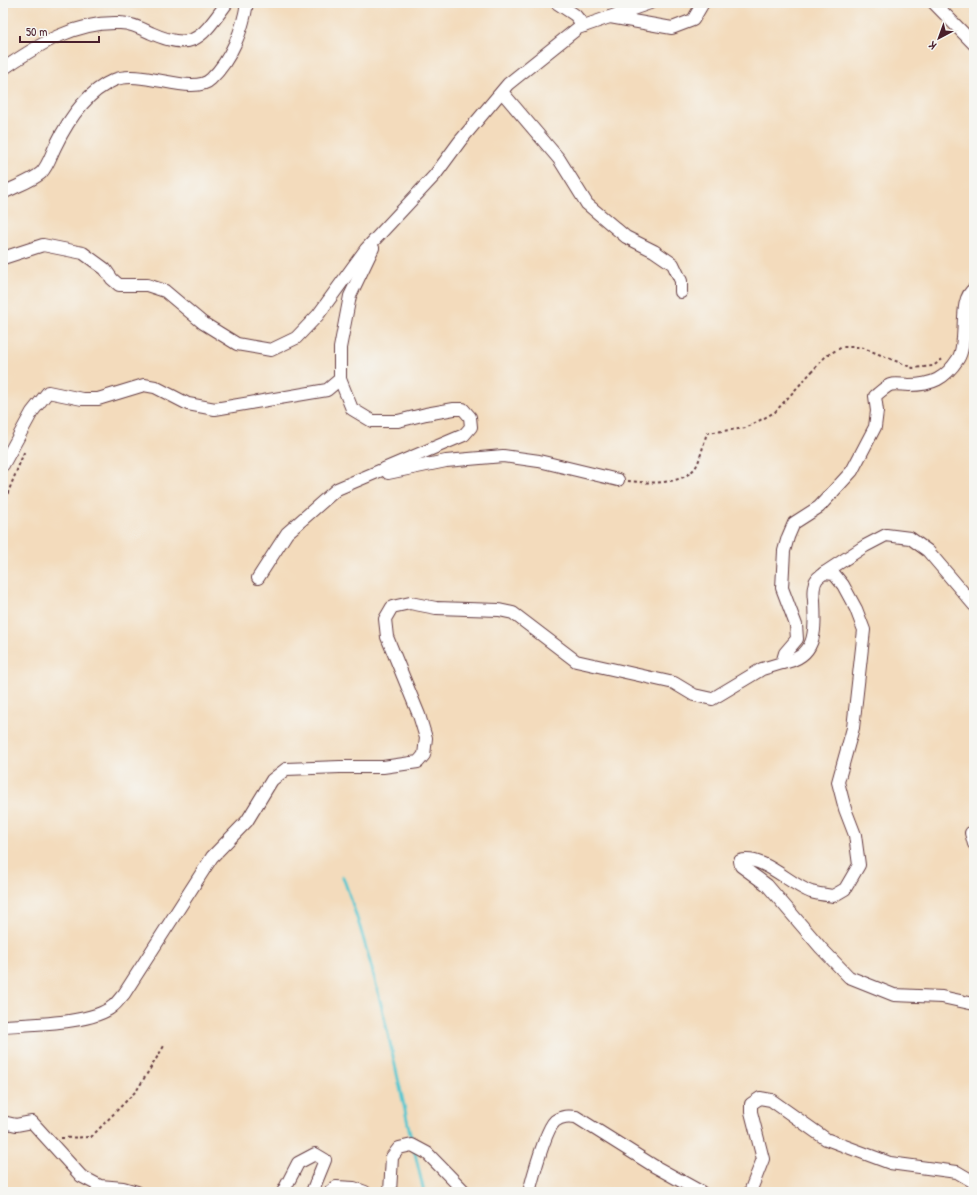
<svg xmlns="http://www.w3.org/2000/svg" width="977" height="1195" font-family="'Patrick Hand',sans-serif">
<rect width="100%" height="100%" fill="#f6f6f2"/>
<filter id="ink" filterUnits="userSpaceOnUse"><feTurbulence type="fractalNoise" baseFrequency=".025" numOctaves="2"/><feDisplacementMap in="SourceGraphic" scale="8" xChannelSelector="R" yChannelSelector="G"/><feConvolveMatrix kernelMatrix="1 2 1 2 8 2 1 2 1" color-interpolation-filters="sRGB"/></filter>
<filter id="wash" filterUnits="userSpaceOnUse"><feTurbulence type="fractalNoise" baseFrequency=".012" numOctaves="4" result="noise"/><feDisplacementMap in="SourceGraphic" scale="16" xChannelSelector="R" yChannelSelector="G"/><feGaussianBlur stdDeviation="0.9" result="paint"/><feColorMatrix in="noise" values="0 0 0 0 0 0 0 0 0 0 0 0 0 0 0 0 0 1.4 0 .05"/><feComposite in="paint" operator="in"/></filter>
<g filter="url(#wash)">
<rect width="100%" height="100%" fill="#f3dbbc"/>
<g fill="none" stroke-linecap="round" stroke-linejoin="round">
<g stroke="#5ac7d0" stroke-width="3">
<path d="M343,877C375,963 392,1053 412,1142"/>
<polyline points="414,1149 424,1192"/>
</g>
</g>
</g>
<g filter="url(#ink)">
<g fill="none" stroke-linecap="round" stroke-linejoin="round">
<g stroke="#633b41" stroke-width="14">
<g id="minor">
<polyline points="557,3 575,15 584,26"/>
<polyline points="934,3 974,44"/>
<polyline points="610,17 672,28 693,20 703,3"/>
<path d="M3,69C38,45 75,21 120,23C129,23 143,29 151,33C195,53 202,36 227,3"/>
<polyline points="502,92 559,159 587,204 626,237 654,251 673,264 681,281 681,292"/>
<path d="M3,193C16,186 30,182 41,173C48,166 51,155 55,147C68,120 86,92 114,80C141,68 193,97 211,79C231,60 243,29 247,3"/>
<polyline points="3,258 43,245 83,253 105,269 112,279 119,285 147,285 165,291 203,323 237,344 271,350 296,338 318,315 366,249 435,175 460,141 508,84 578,28 650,3"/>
<polyline points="3,465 32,412 48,392 82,399 98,399 144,385 155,387 188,404 215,409 327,390 340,379 340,348 350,296 373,248"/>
<polyline points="388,473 446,461 503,456 539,461 618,480"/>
<polyline points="824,573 865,546 886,535 910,538 928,551 974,605"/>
<polyline points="258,578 287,533 337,489 464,435 471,427 470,417 463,409 454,409 426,414 398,421 372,421 352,409 340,379"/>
<path d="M782,663C818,657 815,630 814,600C813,594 813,584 817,579C818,577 822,575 824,573L834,574L843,585L856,609L864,630L853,728L838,782L845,809L855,835L859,865L845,889L833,896C826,895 818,894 811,892C789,884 762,854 740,861L741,866L767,885L821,948L849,977L894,995L942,997L974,1004"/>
<polyline points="974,832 971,833 974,844"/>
<path d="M3,1026C31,1024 93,1024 113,1006C117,1003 120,998 124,994L212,857L247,821L272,780L286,769L340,767H383L418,762L424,755L426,738L419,715L387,637L385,619L392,607L410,603L436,608L499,610L513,613L576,661L674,683L694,695L712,699L762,669L782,663L785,653L797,639L796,625L782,588L784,551L788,537L794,523L819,507L852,471L875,427L877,411L875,396C879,393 885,387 890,385C895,383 903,385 909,385C932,385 945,379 958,359C969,342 957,300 974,289"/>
<polyline points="3,1122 16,1125 32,1122 81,1176 100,1186 123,1188 137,1192"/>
<polyline points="283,1192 298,1163 315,1154 325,1160 312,1192"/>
<polyline points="330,1192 336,1187 354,1188 365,1192"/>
<polyline points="390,1192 392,1157 399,1148 412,1145 427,1153 465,1192"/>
<path d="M529,1192C533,1177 545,1130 555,1121C562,1116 568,1116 576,1117L654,1166L701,1192"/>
<polyline points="750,1192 763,1159 751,1112 751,1104 760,1098 771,1100 826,1139 890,1163 957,1172 974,1182"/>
</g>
</g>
<g stroke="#633b41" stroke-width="2" stroke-dasharray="3 3" stroke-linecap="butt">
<path d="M628,481C647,483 681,486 695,468C700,462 704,441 707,433L746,428L775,412L826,356L842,347H861L913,368L933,366L944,358"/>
<polyline points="3,505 25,450"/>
<polyline points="3,659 5,680"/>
<polyline points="61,1138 91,1137 137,1090 164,1046"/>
</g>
<use href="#minor" stroke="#fff" stroke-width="12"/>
</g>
</g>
<rect width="977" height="1195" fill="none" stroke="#f6f6f2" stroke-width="16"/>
<g transform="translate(939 38) rotate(221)" stroke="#f6f6f2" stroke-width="3" paint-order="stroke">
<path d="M0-3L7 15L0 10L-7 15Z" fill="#4a1f2b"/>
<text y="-6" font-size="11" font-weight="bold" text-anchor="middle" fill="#4a1f2b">K</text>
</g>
<path d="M20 36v6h79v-6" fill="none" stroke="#4a1f2b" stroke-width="2"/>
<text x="26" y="36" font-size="12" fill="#4a1f2b" stroke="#f6f6f2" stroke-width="3" paint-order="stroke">50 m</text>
</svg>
